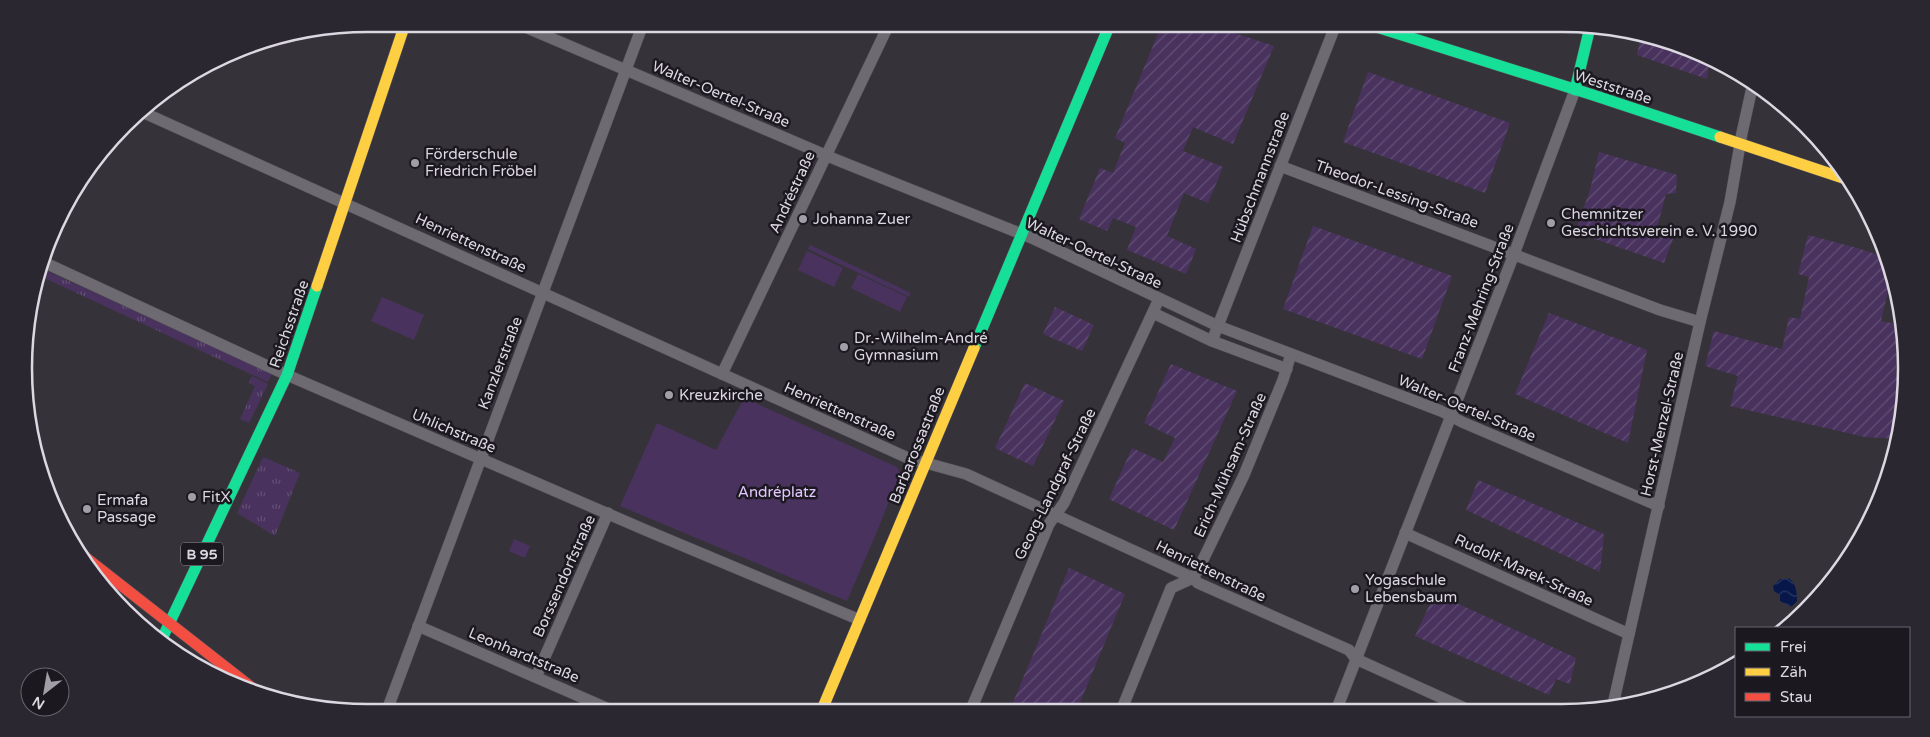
<svg xmlns="http://www.w3.org/2000/svg" width="1930" height="737" font-family="'Varela Round',sans-serif">
<defs>
<pattern id="grass-tufts" width="24" height="20" patternUnits="userSpaceOnUse" patternTransform="scale(1.25)"><rect width="24" height="20" fill="#49335e"/><path d="M3 7l-1-3M5 7V3M7 7l1-3M15 17l-1-3M17 17v-4M19 17l1-3" fill="none" stroke="#635075"/></pattern>
<pattern id="garden-furrows" width="10" height="10" patternUnits="userSpaceOnUse" patternTransform="scale(1.25)"><rect width="10" height="10" fill="#49335e"/><path d="M-1 1l2-2M0 10L10 0M9 11l2-2" fill="none" stroke="#635075"/></pattern>
<pattern id="water-waves" width="16" height="10" patternUnits="userSpaceOnUse" patternTransform="scale(1.25)"><rect width="16" height="10" fill="#071749"/><path d="M0 5q4-4 8 0t8 0" fill="none" stroke="#2b3863"/></pattern>
</defs>
<rect width="100%" height="100%" fill="#36323a"/>
<g fill="url(#grass-tufts)">
<polygon points="40,268 272,373 268,382 38,275"/>
<polygon points="252,376 268,384 249,423 240,419 255,386 249,383"/>
<polygon points="263,457 300,473 275,536 237,513"/>
</g>
<g fill="#49335e">
<polygon points="810,245 911,293 909,297 808,249"/>
<polygon points="807,251 843,268 834,287 798,270"/>
<polygon points="858,274 907,297 900,312 851,288"/>
<polygon points="382,297 424,315 414,340 371,321"/>
<polygon points="744,398 897,467 900,473 878,529 847,601 620,506 657,423 716,450"/>
<polygon points="514,539 530,546 525,558 509,551"/>
</g>
<g fill="url(#garden-furrows)">
<polygon points="1162,24 1207,24 1274,46 1233,144 1193,127 1183,151 1223,167 1208,203 1184,193 1167,236 1196,249 1186,274 1127,250 1136,227 1113,218 1107,231 1079,219 1100,168 1113,173 1125,143 1115,138"/>
<polygon points="1641,34 1651,36 1698,53 1696,61 1709,65 1707,79 1637,55"/>
<polygon points="1368,72 1510,123 1485,193 1343,142"/>
<polygon points="1599,152 1677,175 1676,193 1666,194 1656,232 1673,239 1664,263 1575,232 1590,190"/>
<polygon points="1313,226 1452,276 1422,359 1283,309"/>
<polygon points="1808,235 1857,248 1888,258 1892,273 1881,321 1897,324 1896,375 1905,377 1905,391 1898,439 1865,437 1730,406 1738,376 1705,366 1714,331 1782,349 1789,317 1800,319 1809,277 1798,274"/>
<polygon points="1055,307 1094,325 1082,351 1043,334"/>
<polygon points="1549,313 1647,350 1628,443 1515,394"/>
<polygon points="1171,364 1237,391 1174,530 1109,499 1132,448 1163,462 1175,438 1144,423"/>
<polygon points="1025,383 1064,401 1033,466 995,448"/>
<polygon points="1478,480 1604,534 1600,572 1466,510"/>
<polygon points="1069,568 1125,594 1076,712 1009,712"/>
<polygon points="1435,593 1576,658 1570,684 1556,679 1549,695 1415,636"/>
</g>
<path fill="url(#water-waves)" d="M1789,578C1796,584 1797,592 1797,601L1791,607L1780,601V595L1774,591L1773,586L1780,579H1788Z"/>
<g fill="none" stroke-linecap="round" stroke-linejoin="round">
<g stroke="#545158" stroke-width="12">
<g id="street">
<polyline points="518,24 837,160 1034,239 1218,326 1441,411 1462,422 1659,506"/>
<polyline points="140,111 908,458 966,474 1193,578 1198,583 1349,650 1356,659 1471,711"/>
<polyline points="1280,166 1660,310 1700,322"/>
<polyline points="41,261 287,375 643,529 860,620"/>
<polyline points="1153,313 1212,341 1287,369"/>
<polyline points="1212,341 1336,24"/>
<polyline points="722,374 889,24"/>
<polyline points="1405,533 1629,634"/>
<polyline points="1836,573 1837,570"/>
<polyline points="418,626 618,713"/>
<polyline points="536,677 608,513"/>
<polyline points="1612,709 1700,322 1730,202 1742,133 1753,83"/>
<polyline points="1121,711 1171,588 1193,578 1200,566 1244,475 1283,380 1291,354"/>
<polyline points="1336,711 1511,262 1575,90"/>
<polyline points="970,712 1049,524 1064,503 1159,299"/>
<polyline points="386,713 643,24"/>
</g>
</g>
<g stroke="#545158" stroke-width="12">
<g id="fast">
<polyline points="1367,24 1593,95 1720,137"/>
<polyline points="1575,90 1590,27"/>
<polyline points="974,348 1110,24"/>
<polyline points="160,643 287,375 317,286"/>
</g>
</g>
<g stroke="#545158" stroke-width="12">
<g id="slow">
<polyline points="1720,137 1849,180"/>
<polyline points="317,286 405,24"/>
<polyline points="821,712 974,348"/>
</g>
</g>
<g stroke="#545158" stroke-width="12">
<polyline id="jam" points="76,550 260,694"/>
</g>
<use href="#street" stroke="#6d6a71" stroke-width="11"/>
<use href="#fast" stroke="#16e098" stroke-width="11"/>
<use href="#slow" stroke="#ffcf43" stroke-width="11"/>
<use href="#jam" stroke="#f24e42" stroke-width="11"/>
</g>
<g fill="#a29ea7" stroke="#1c1820" stroke-width="2">
<circle cx="415" cy="163" r="5"/>
<circle cx="803" cy="219" r="5"/>
<circle cx="1551" cy="223" r="5"/>
<circle cx="844" cy="347" r="5"/>
<circle cx="669" cy="395" r="5"/>
<circle cx="192" cy="497" r="5"/>
<circle cx="87" cy="509" r="5"/>
<circle cx="1355" cy="589" r="5"/>
</g>
<g text-anchor="middle" stroke-width="5" stroke-linejoin="round" paint-order="stroke">
<rect fill="#1c1820" stroke="#a29ea8" stroke-width="1" x="181" y="542.5" width="42" height="23" rx="4"/>
<g font-size="14" font-weight="bold" fill="#dcd8e2">
<text x="202" y="559">B 95</text>
</g>
<g font-size="15" fill="#dcd8e2" stroke="#1c1820">
<text transform="translate(1613 87) rotate(18)" y="5">Weststraße</text>
<text transform="translate(721 94) rotate(23)" y="5">Walter-Oertel-Straße</text>
<text transform="translate(1260 177) rotate(-69)" y="5">Hübschmannstraße</text>
<text transform="translate(792 192) rotate(-65)" y="5">Andréstraße</text>
<text transform="translate(1397 194) rotate(20)" y="5">Theodor-Lessing-Straße</text>
<text transform="translate(471 243) rotate(25)" y="5">Henriettenstraße</text>
<text transform="translate(1094 253) rotate(25)" y="5">Walter-Oertel-Straße</text>
<text transform="translate(1481 298) rotate(-69)" y="5">Franz-Mehring-Straße</text>
<text transform="translate(289 324) rotate(-71)" y="5">Reichsstraße</text>
<text transform="translate(500 363) rotate(-69)" y="5">Kanzlerstraße</text>
<text transform="translate(1467 408) rotate(23)" y="5">Walter-Oertel-Straße</text>
<text transform="translate(840 411) rotate(24)" y="5">Henriettenstraße</text>
<text transform="translate(1662 424) rotate(-77)" y="5">Horst-Menzel-Straße</text>
<text transform="translate(454 431) rotate(23)" y="5">Uhlichstraße</text>
<text transform="translate(917 445) rotate(-68)" y="5">Barbarossastraße</text>
<text transform="translate(1230 465) rotate(-66)" y="5">Erich-Mühsam-Straße</text>
<text transform="translate(1055 484) rotate(-64)" y="5">Georg-Landgraf-Straße</text>
<text transform="translate(1524 570) rotate(25)" y="5">Rudolf-Marek-Straße</text>
<text transform="translate(1211 571) rotate(26)" y="5">Henriettenstraße</text>
<text transform="translate(564 576) rotate(-66)" y="5">Borssendorfstraße</text>
<text transform="translate(524 655) rotate(23)" y="5">Leonhardtstraße</text>
</g>
<g font-size="15" fill="#dcd8e2" stroke="#1c1820" text-anchor="start">
<text x="425" y="159">Förderschule<tspan x="425" dy="17">Friedrich Fröbel</tspan></text>
<text x="1561" y="219">Chemnitzer<tspan x="1561" dy="17">Geschichtsverein e. V. 1990</tspan></text>
<text x="813" y="224">Johanna Zuer</text>
<text x="854" y="343">Dr.-Wilhelm-André<tspan x="854" dy="17">Gymnasium</tspan></text>
<text x="679" y="400">Kreuzkirche</text>
<text x="202" y="502">FitX</text>
<text x="97" y="505">Ermafa<tspan x="97" dy="17">Passage</tspan></text>
<text x="1365" y="585">Yogaschule<tspan x="1365" dy="17">Lebensbaum</tspan></text>
</g>
<g font-size="15" fill="#e1c7fe" stroke="#1c1820">
<text x="777" y="497">Andréplatz</text>
</g>
</g>
<path d="M0 0H1930V737H0ZM368 32H1562A336 336 0 0 1 1898 368V368A336 336 0 0 1 1562 704H368A336 336 0 0 1 32 368V368A336 336 0 0 1 368 32Z" fill="#2b2730" fill-rule="evenodd"/>
<path fill="none" stroke="#dcd8e2" stroke-width="2.5" d="M368 32H1562A336 336 0 0 1 1898 368V368A336 336 0 0 1 1562 704H368A336 336 0 0 1 32 368V368A336 336 0 0 1 368 32Z"/>
<rect x="1735" y="627" width="175" height="90" fill="#1c1820" stroke="#69656e"/>
<rect x="1745" y="643" width="25" height="8" fill="#16e098" stroke="#69656e"/>
<text x="1780" y="652" font-size="15" fill="#dcd8e2">Frei</text>
<rect x="1745" y="668" width="25" height="8" fill="#ffcf43" stroke="#69656e"/>
<text x="1780" y="677" font-size="15" fill="#dcd8e2">Zäh</text>
<rect x="1745" y="693" width="25" height="8" fill="#f24e42" stroke="#69656e"/>
<text x="1780" y="702" font-size="15" fill="#dcd8e2">Stau</text>
<g transform="translate(45 692) rotate(211)"><circle r="24" fill="#1c1820" stroke="#69656e"/>
<path d="M0-4L9 19L0 12L-9 19Z" fill="#a29ea7"/>
<text y="-8" font-size="14" font-weight="bold" text-anchor="middle" fill="#dcd8e2">N</text>
</g>
</svg>
